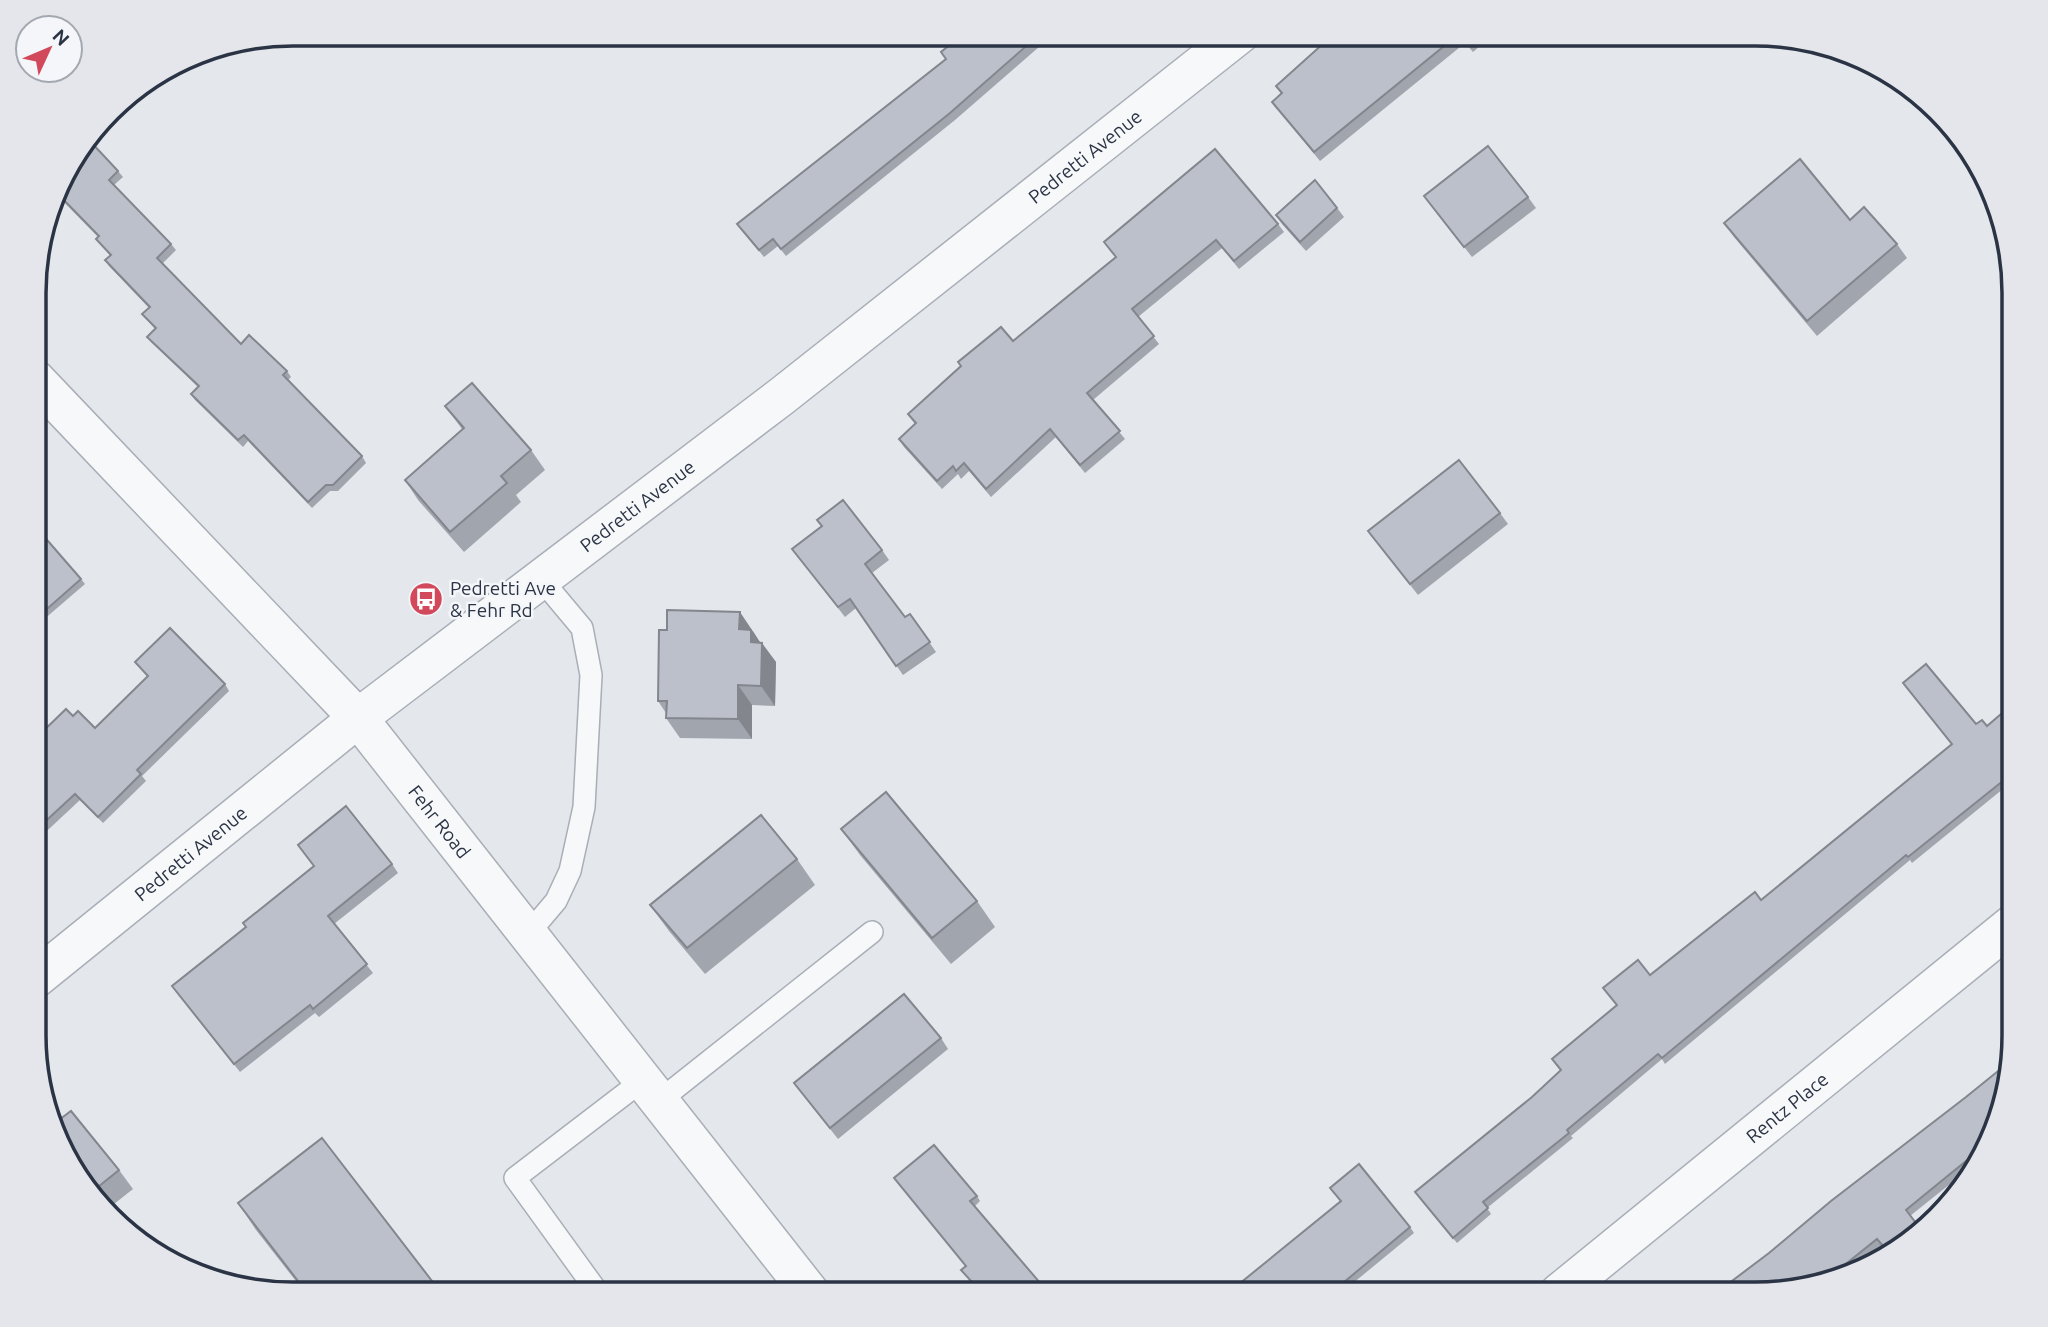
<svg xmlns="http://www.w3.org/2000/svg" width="2048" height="1327" font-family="Ubuntu,sans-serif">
<rect width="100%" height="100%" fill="#e4e7ec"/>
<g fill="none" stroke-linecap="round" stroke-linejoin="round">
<g stroke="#a9aeb7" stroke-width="24">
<g id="service">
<polyline points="528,934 556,901 570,871 584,807 591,675 582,628 541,579"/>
<polyline points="659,1101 872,932"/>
<polyline points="599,1294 515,1178 643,1080"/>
</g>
</g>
<g stroke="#a9aeb7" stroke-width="41">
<g id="minor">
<path id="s1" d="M35,379L358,718L811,1294"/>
<path id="s2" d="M1559,1293L2014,923"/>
</g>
</g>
<g stroke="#a9aeb7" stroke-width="41">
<g id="tertiary">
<path id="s3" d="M35,979L358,718L782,396L1241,33"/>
</g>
</g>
<use href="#service" stroke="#f7f8fa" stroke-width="21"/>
<use href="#minor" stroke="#f7f8fa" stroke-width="38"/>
<use href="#tertiary" stroke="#f7f8fa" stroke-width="38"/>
</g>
<g fill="#a1a5ae">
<polygon points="964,33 1055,33 955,120 786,256 778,246 764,257 737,224 946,59 941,52"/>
<polygon points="1335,33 1495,33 1473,52 1465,43 1320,161 1272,102 1281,93 1276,86"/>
<polygon points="118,171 123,177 114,185 171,244 176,250 162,264 241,344 287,371 291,377 288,380 362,456 366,463 338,491 330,491 312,508 248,441 243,447 195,400 191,394 198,387 152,343 147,337 155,329 142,314 149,308 109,266 105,260 110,255 96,239 98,237 55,193 60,178"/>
<polygon points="1424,196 1528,197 1536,208 1472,257"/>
<polygon points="1337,208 1344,217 1306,251 1282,224 1276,215"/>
<polygon points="1850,220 1897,244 1907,258 1817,336 1734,237 1724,223"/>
<polygon points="1278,224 1284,232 1239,269 1222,248 1138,317 1159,344 1093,400 1125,439 1085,473 1056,437 991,497 969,471 961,479 958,474 942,489 904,447 899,439 915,424 908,414 1013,341 1116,258"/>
<polygon points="445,406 531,450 545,470 516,495 521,502 464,552 418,500 405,480 462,429"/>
<polygon points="1500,513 1508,524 1418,595 1368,531"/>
<polygon points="35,538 81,579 85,584 42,621 35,613"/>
<polygon points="792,549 882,550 889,560 872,573 905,617 910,614 936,652 903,675 856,608 845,617"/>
<polygon points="753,631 760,643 776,662 775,706 752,705 752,739 680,738 666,718 666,713 658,701"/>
<polygon points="135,662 225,684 229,691 142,776 146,781 103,823 80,800 35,842 35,759 38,756 42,748 35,740 73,716 95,728 148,677"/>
<polygon points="2014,703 2014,780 1912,863 1910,860 1665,1064 1662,1059 1571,1136 1573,1138 1487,1208 1491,1214 1457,1243 1415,1192 1532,1097 1561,1070 1617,1005 1603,988 1650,975 1761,900 1976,724 1987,726"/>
<polygon points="841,829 977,901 995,927 951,964 860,855"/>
<polygon points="298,845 392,864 398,873 334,924 373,973 319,1017 315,1013 240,1072 172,986 246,927 314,866"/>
<polygon points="797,859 815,885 705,974 669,931 650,905"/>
<polygon points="941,1038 948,1049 838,1139 794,1083"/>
<polygon points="1966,1097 2001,1117 1980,1160 1910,1216 1882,1245 1852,1269 1772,1293 1769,1253"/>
<polygon points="68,1164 119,1170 133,1189 109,1208"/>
<polygon points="894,1178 977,1196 980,1201 974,1207 1049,1293 981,1293 961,1270 966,1266"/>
<polygon points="238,1203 442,1294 306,1294 256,1230"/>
<polygon points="1410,1227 1414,1233 1341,1293 1228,1293"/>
</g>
<g fill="#83868d">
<polygon points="740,612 762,645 762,643 776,662 775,706 761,686 739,629"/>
<polygon points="738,685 752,705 752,739 738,719"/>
</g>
<g fill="#bbc0ca" stroke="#83868d" stroke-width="2">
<polygon points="964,33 1041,33 950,113 781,249 773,239 759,250 737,224 946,59 941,52"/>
<polygon points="1335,33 1478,33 1466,43 1459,34 1314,152 1272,102 1282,93 1276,86"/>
<polygon points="89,140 118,171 109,180 171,244 157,258 241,344 249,335 287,371 283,375 362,456 333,485 326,485 308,502 244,435 238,440 191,394 199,386 147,337 156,328 142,314 150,307 105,260 111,255 96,239 99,236 56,192 60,178"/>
<polygon points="1488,146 1528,197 1464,247 1424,196"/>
<polygon points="1215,149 1278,224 1234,261 1216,240 1132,309 1154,336 1087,393 1120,431 1080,465 1050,429 986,489 964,463 956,471 953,466 937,481 899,439 916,423 908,414 961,366 958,362 1001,327 1013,341 1116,257 1104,242"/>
<polygon points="1800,159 1850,220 1864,207 1897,244 1807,321 1724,223"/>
<polygon points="1315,180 1337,208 1300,242 1276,215"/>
<polygon points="472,383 531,450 501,476 507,483 450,532 405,480 464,428 445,406"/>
<polygon points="1459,460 1500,513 1410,584 1368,531"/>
<polygon points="843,500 882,550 865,564 905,617 910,614 930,642 896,666 850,599 838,607 792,549 822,526 817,520"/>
<polygon points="41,533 81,579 39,616 35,612 35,538"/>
<polygon points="667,610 740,612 739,629 751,630 751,642 762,643 761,686 738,685 738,719 666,718 667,701 658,701 659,630 667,630"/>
<polygon points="170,628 225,684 137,770 141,774 98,817 75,794 35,831 35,759 38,756 36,754 43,748 35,740 35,739 66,709 73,716 78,711 95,728 148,676 135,662"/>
<polygon points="1926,664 1976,724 1982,720 1987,726 2014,703 2014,772 1908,857 1906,855 1662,1058 1658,1054 1567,1130 1569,1133 1483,1202 1488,1208 1453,1238 1415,1192 1532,1097 1561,1070 1552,1059 1617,1005 1603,988 1638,960 1650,975 1755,892 1761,900 1952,744 1903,683"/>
<polygon points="886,792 977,901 932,938 841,829"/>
<polygon points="346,806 392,864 328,916 367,964 313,1009 310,1005 234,1064 172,986 246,927 243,923 314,866 298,845"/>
<polygon points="761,815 797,859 687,948 650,905"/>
<polygon points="904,994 941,1038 830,1128 794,1083"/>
<polygon points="2013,1059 2001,1117 1988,1143 1906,1210 1919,1227 1890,1254 1877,1239 1832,1275 1772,1293 1716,1293 1769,1253 1831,1201 1966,1097"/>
<polygon points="49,1108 59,1120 71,1111 119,1170 93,1191 68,1164"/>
<polygon points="322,1138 442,1294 308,1294 238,1203"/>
<polygon points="934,1145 977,1196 970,1201 1047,1291 1045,1293 982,1293 961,1270 966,1266 894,1178"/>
<polygon points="1359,1164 1410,1227 1331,1293 1228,1293 1341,1201 1330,1188"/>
<polygon points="1205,1289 1209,1293 1200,1293"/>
</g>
<defs>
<g id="bus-disc" transform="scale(1.75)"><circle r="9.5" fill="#d1495b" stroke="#f4f6f9"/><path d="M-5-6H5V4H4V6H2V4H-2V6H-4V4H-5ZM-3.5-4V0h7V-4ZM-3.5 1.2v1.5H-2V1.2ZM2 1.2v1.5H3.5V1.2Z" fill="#fff"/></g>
</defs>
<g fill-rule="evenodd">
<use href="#bus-disc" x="426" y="599"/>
</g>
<g text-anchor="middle" stroke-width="5" stroke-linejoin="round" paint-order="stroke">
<g font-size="19" fill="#2b3445" stroke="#f4f6f9">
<text dy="7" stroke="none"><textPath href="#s3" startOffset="1334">Pedretti Avenue</textPath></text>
<text dy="7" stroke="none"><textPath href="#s3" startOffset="766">Pedretti Avenue</textPath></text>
<text dy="7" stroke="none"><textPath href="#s1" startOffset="600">Fehr Road</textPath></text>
<text dy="7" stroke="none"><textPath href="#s3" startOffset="200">Pedretti Avenue</textPath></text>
<text dy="7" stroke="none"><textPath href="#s2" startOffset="294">Rentz Place</textPath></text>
</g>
<g font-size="19" fill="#2b3445" stroke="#f4f6f9" text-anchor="start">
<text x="450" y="595">Pedretti Ave<tspan x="450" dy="22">&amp; Fehr Rd</tspan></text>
</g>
</g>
<path d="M0 0H2048V1327H0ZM293 46H1755A247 247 0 0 1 2002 293V1035A247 247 0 0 1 1755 1282H293A247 247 0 0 1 46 1035V293A247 247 0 0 1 293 46Z" fill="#e4e6eb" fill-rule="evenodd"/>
<path fill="none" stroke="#2b3445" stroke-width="3.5" d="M293 46H1755A247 247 0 0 1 2002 293V1035A247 247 0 0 1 1755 1282H293A247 247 0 0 1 46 1035V293A247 247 0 0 1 293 46Z"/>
<g transform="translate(49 49) rotate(46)"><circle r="33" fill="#f4f6f9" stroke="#a4a8b1" stroke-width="2"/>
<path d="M0-5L12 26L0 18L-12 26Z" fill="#d1495b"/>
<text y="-10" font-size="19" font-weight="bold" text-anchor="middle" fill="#2b3445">N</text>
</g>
</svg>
